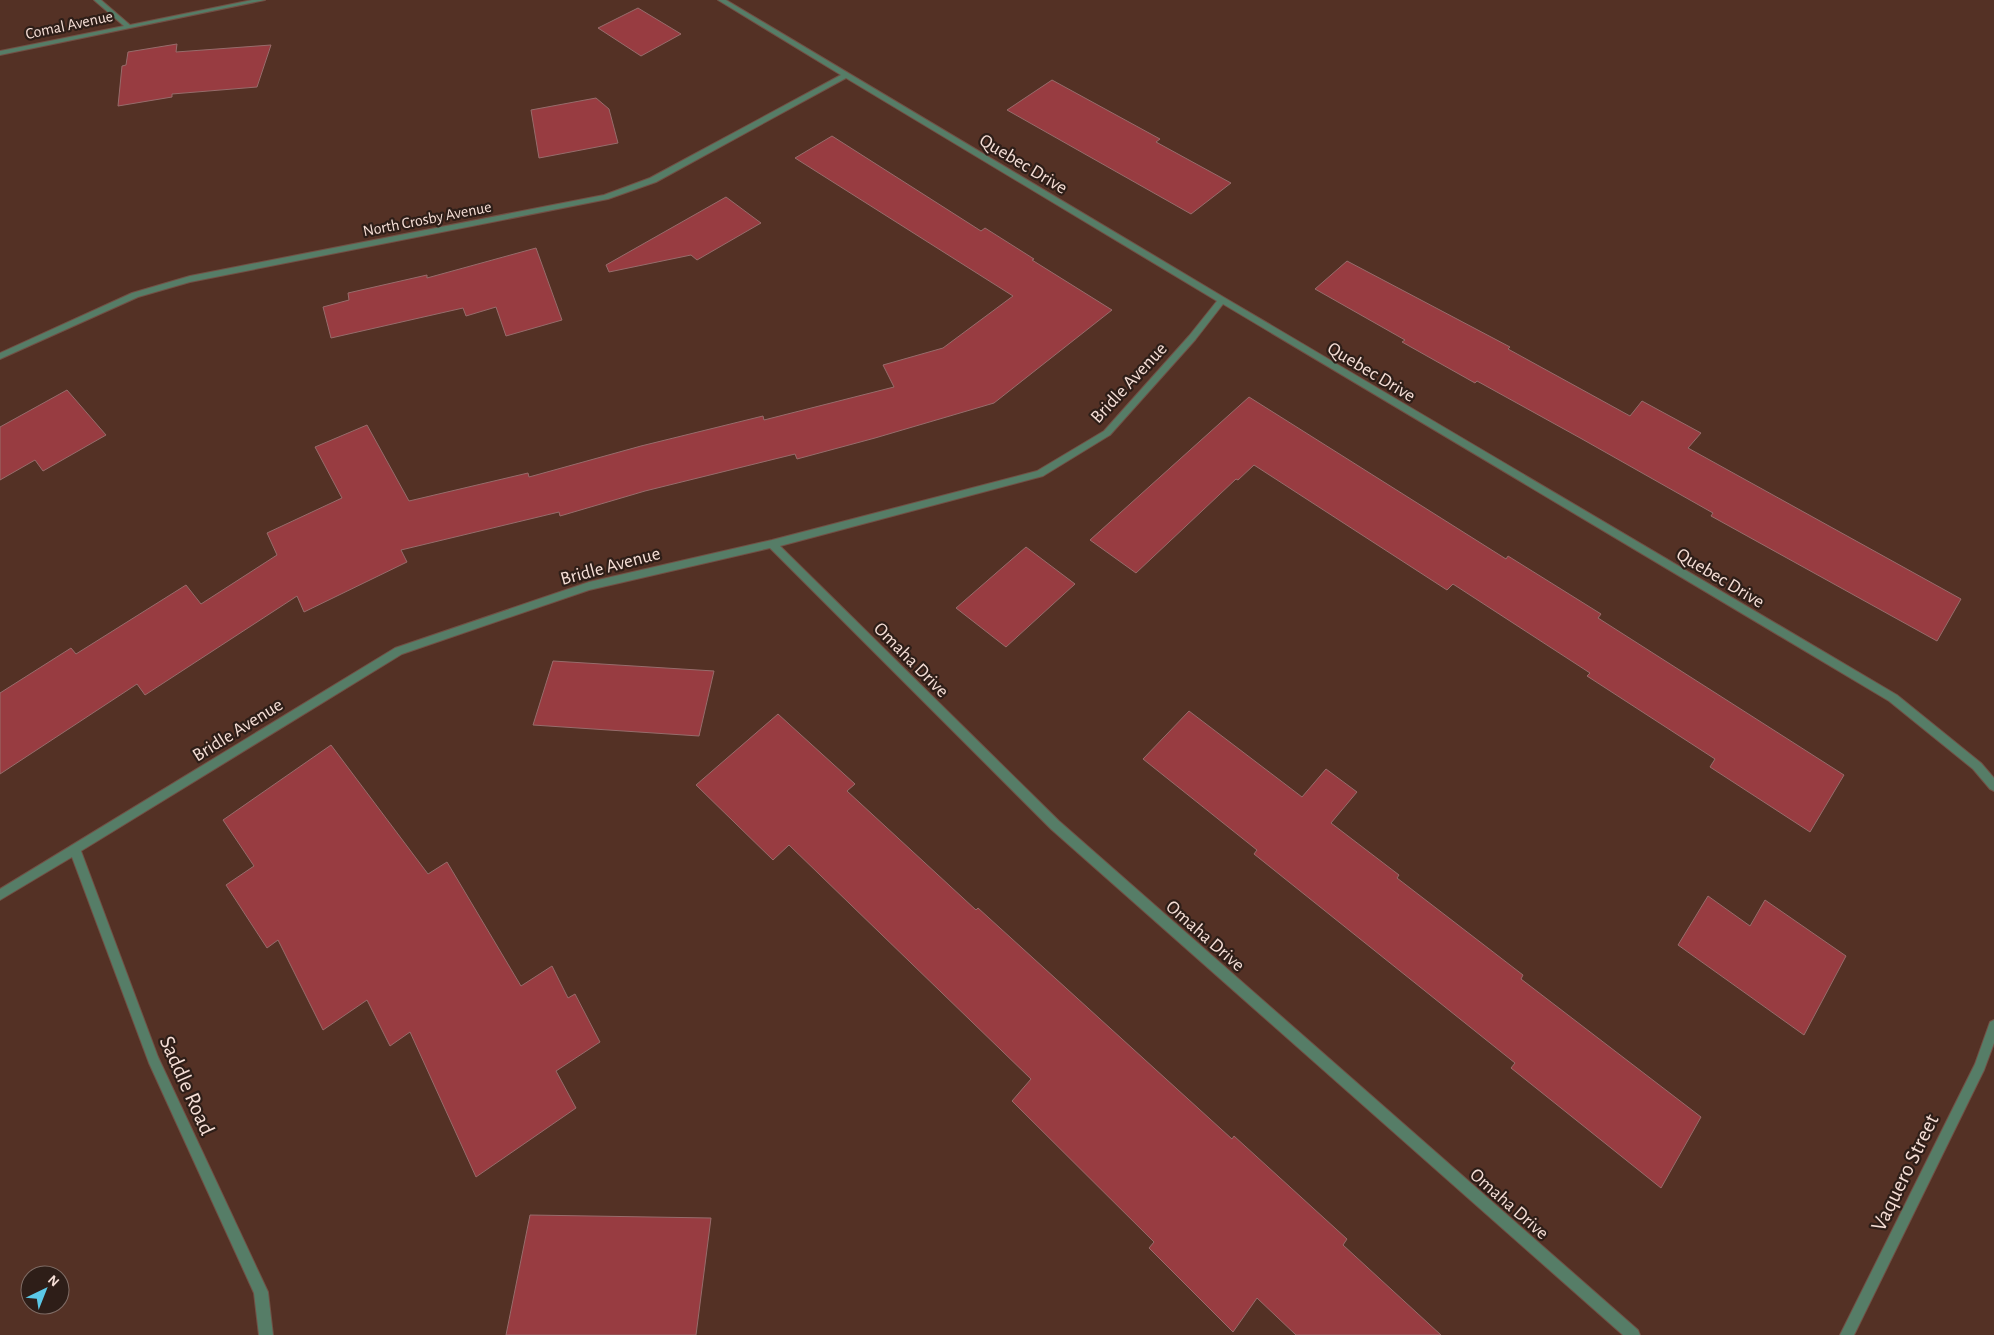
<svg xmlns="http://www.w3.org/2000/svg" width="1994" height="1335" font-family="'Alegreya Sans',sans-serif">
<rect width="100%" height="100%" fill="#543125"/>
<g fill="#983c41" stroke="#976c6b">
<polygon points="638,8 681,34 641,56 598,28"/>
<polygon points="177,44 176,52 271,45 257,87 172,94 172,97 118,106 122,66 126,65 128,52"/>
<polygon points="1052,80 1160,139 1156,142 1231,183 1191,214 1007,110"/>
<polygon points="596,98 609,109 618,143 539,158 531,110"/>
<polygon points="832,136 981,231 985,228 1034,259 1032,260 1112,310 994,403 875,438 797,459 795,454 645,491 560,516 559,512 401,550 407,562 304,612 297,596 145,695 137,684 0,774 0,693 71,648 76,654 186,585 201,604 277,555 267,533 342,498 315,447 367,425 409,501 528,473 529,477 641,446 763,416 764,420 894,387 883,365 943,348 1013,296 795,158"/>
<polygon points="726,197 761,223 697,260 691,255 609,272 606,265"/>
<polygon points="536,248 562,320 506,336 496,307 466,316 463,308 331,338 323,307 349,300 348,293 427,275 427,278"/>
<polygon points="1347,261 1510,347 1508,349 1630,416 1642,401 1701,433 1688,448 1961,599 1937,641 1711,516 1713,513 1582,439 1477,381 1475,383 1402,342 1405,340 1315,289"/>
<polygon points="67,390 106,435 43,471 35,460 0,480 0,427"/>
<polygon points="1249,397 1506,559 1508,556 1601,614 1598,618 1844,775 1810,832 1710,767 1715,759 1587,676 1590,673 1453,584 1447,590 1254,465 1238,480 1236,479 1136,573 1090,540"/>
<polygon points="1026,547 1075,584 1006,647 956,608"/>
<polygon points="553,661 714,671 699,736 533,725"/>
<polygon points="1189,711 1302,797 1326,769 1357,792 1331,823 1399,875 1397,878 1523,975 1521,979 1701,1117 1661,1188 1511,1068 1515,1063 1254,854 1257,850 1143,759"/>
<polygon points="778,714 855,784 847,791 976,910 978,908 1232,1139 1234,1136 1347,1239 1343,1245 1441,1335 1296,1335 1257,1298 1233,1332 1149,1248 1154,1242 1012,1101 1031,1079 789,845 773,860 696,785"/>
<polygon points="331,745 428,874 447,862 521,986 552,966 568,998 575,994 600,1042 556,1071 576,1108 476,1177 410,1032 390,1046 367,1000 323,1030 278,940 267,948 226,885 254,866 223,820"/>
<polygon points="1708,896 1750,926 1765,900 1846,956 1804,1035 1678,945"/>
<polygon points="530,1215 711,1218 696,1335 506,1335"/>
</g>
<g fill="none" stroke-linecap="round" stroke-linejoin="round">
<g stroke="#715045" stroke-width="2">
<g id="street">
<polygon points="94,0 101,0 130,25 252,0 265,0 0,55 0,51 124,26"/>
<polygon points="718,0 726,0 1225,298 1897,695 1981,763 1994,778 1994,791 1990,789 1973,769 1889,701 1223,304 1195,340 1110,435 1043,476 780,546 1059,821 1638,1330 1640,1335 1623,1335 1051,829 770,548 589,590 402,654 81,851 158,1057 268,1292 273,1335 259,1335 254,1293 149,1063 72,857 0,900 0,889 395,648 589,582 772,540 1037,471 1104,431 1189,336 1217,301 846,78 656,182 608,199 190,282 138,297 0,359 0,353 132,293 190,276 604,195 650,178 841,75"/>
<polygon points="1994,1020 1994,1043 1984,1070 1854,1335 1840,1335 1975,1064 1990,1022"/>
</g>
</g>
<use href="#street" fill="#567d67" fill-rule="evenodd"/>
</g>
<g text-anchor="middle" stroke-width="4.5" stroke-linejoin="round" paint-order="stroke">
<g font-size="16" fill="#f5ded6" stroke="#2e1e18">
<text transform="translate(69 24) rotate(-12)" y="6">Comal Avenue</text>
<text transform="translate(427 218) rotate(-11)" y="6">North Crosby Avenue</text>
</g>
<g font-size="19" fill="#f5ded6" stroke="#2e1e18">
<text transform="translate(1024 163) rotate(31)" y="7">Quebec Drive</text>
<text transform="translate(1372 371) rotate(31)" y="7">Quebec Drive</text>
<text transform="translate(1128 382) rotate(-47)" y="7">Bridle Avenue</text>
<text transform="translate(610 565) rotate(-15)" y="7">Bridle Avenue</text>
<text transform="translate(1721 577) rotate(31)" y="7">Quebec Drive</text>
<text transform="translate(912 659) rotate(45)" y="7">Omaha Drive</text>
<text transform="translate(237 729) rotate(-32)" y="7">Bridle Avenue</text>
<text transform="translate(1206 935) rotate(41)" y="7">Omaha Drive</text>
<text transform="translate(1510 1203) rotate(41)" y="7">Omaha Drive</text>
</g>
<g font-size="22" fill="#f5ded6" stroke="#2e1e18">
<text transform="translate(188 1085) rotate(66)" y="8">Saddle Road</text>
<text transform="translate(1904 1172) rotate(-64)" y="8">Vaquero Street</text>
</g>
</g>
<g transform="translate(45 1290) rotate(43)"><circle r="24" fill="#2e1e18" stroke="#7e6b64"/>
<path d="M0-4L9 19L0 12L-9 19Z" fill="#5bc8e7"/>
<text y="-8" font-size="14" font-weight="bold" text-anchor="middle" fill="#f5ded6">N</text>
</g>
</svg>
